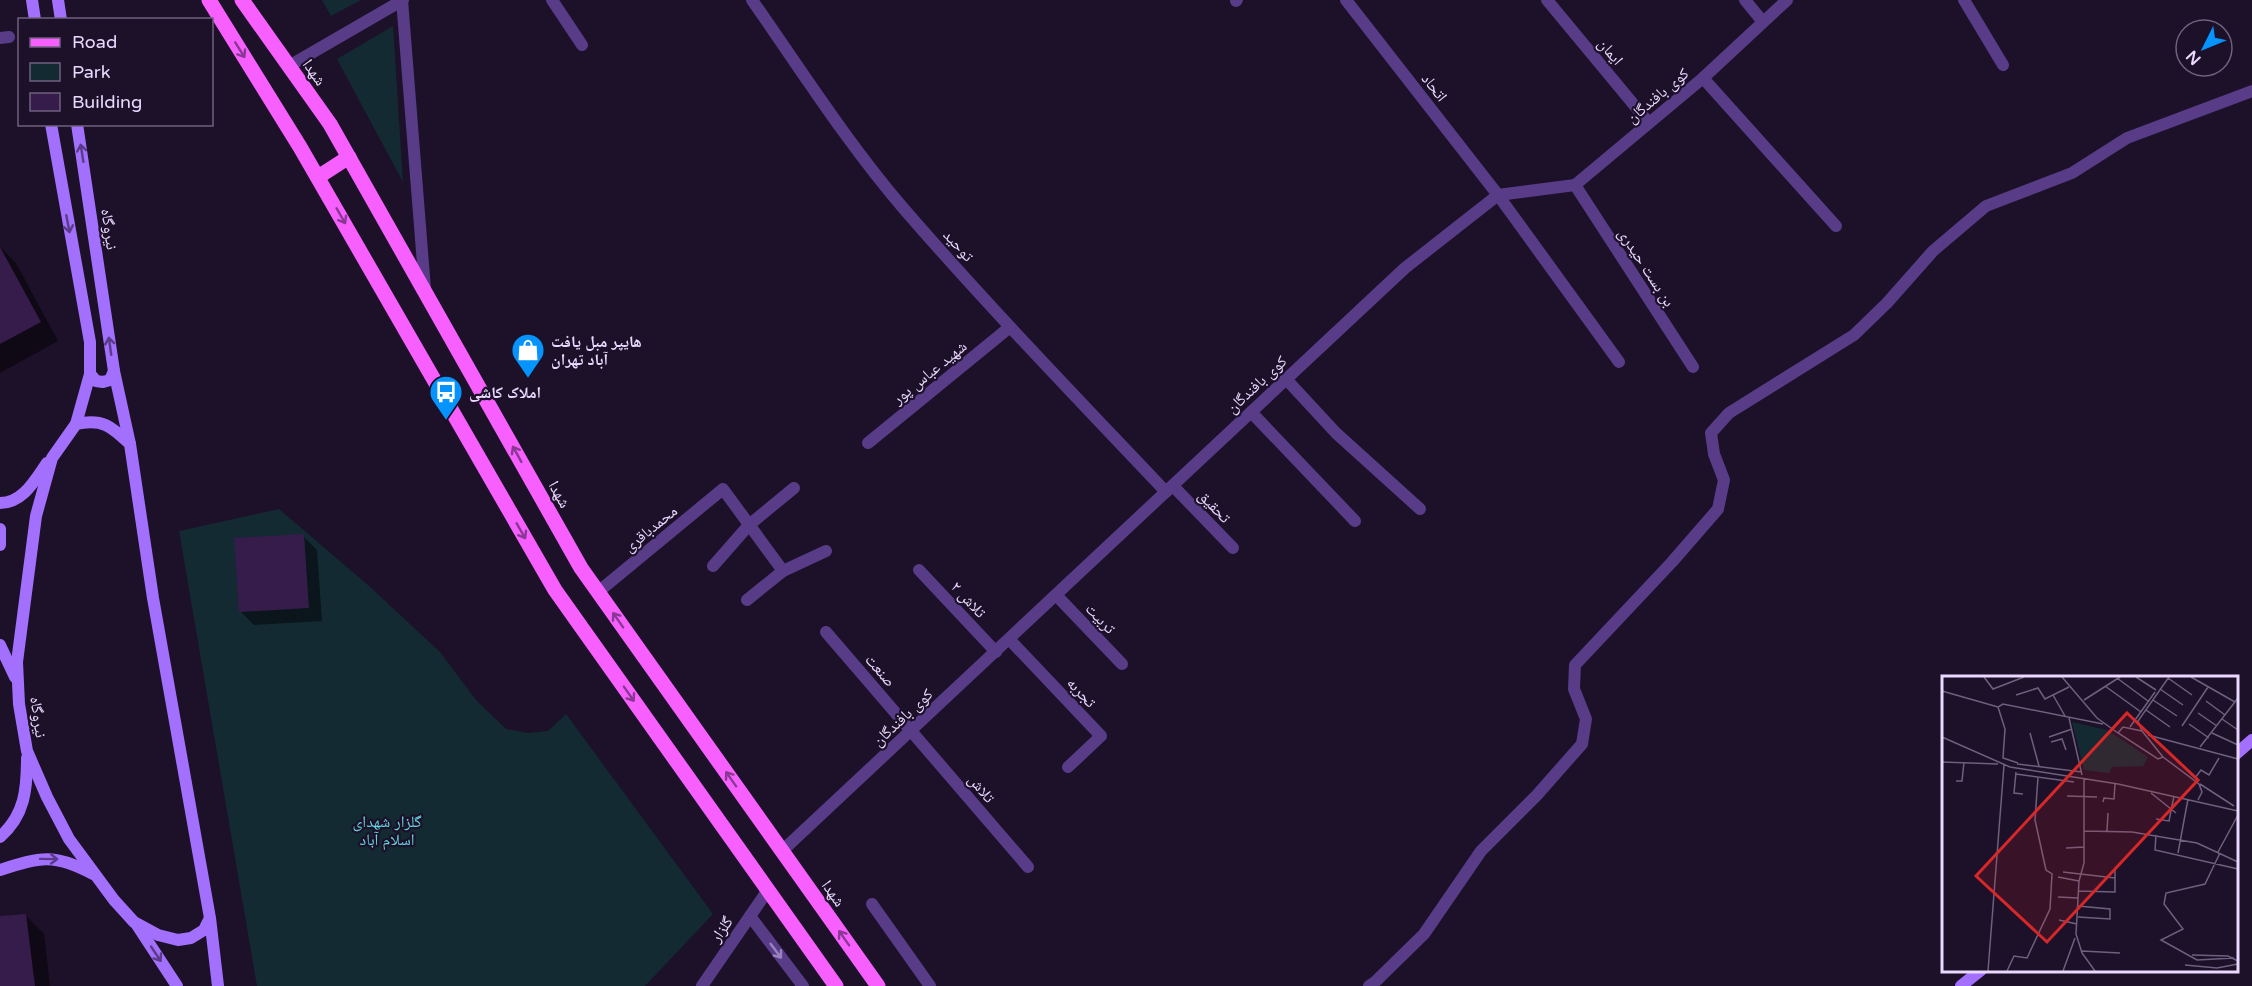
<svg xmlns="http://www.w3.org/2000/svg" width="2252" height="986" font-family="'Varela Round','Noto Naskh Arabic',sans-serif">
<rect width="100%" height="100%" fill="#1d1029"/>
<g fill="#132a33">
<polygon points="322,0 361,0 331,16"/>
<polygon points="393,26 403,182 337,59"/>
<polygon points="279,509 369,586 440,652 476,700 506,729 528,733 548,731 566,714 713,914 645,986 257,986 179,531"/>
</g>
<g fill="#0007">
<polygon points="0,247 16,263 58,341 0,373"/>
<polygon points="303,536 317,550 322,621 254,625 240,611"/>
<polygon points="26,916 44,934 50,986 0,986 0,918"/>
</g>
<g fill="#351c4a">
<polygon points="0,247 41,322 0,344"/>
<polygon points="304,534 309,608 239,612 234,538"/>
<polygon points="26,914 35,986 0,986 0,916"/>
</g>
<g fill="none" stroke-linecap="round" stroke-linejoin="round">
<g stroke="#583c88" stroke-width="12">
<polyline points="402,0 425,289"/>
<polyline points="552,0 582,45"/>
<path d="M752,0C801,70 848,144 904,209C988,306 1078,399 1166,492"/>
<polyline points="1346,0 1498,195 1619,362"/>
<polyline points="1547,0 1649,123"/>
<polyline points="1745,0 1763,22"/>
<polyline points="1964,0 2003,65"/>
<polyline points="1236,1 1237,0"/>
<polyline points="0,38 9,37"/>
<polyline points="289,66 403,0"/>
<polyline points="1703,78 1836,226"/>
<polyline points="1575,185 1693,367"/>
<polyline points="1286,379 1336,433 1420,509"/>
<polyline points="1251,412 1355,521"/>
<polyline points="868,443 1010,327"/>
<polyline points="1173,486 1233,548"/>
<polyline points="713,566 749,525 794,488"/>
<polyline points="919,570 996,652"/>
<polyline points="598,592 723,489 783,571 826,551"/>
<polyline points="1056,595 1122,664"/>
<polyline points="747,600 783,571"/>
<polyline points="826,632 1028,867"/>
<polyline points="1009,639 1101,736 1068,767"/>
<polyline points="782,851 1405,268 1498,195 1575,185 1703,78 1787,0"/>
<polyline points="872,904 930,986"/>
<polyline points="750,916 803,986"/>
<polyline points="702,986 768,890"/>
<polyline points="1369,986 1375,982 1424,934 1481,851 1537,795 1582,744 1586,719 1574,689 1575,665 1672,562 1718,509 1724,480 1714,454 1711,433 1729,413 1854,335 1887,303 1933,251 1986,206 2072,173 2127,138 2252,91"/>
</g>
<g stroke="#a370fe" stroke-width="12">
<polyline points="32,0 35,20"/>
<polyline points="58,0 61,20"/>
<polyline points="51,124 90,342 90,374 76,424"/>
<polyline points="77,124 114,371 130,444"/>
<polyline points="90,374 96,381 103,382 110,380 114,371"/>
<path d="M0,503C23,503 35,480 47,463"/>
<polyline points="0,529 0,545"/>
<polyline points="0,645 15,677"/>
<polyline points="2236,754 2252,740"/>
<path d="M0,837C25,815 27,789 27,758"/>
<path d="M0,870C41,857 54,853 93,874"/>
<path d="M210,918L204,930L191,938L178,940L158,935L134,922L114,900L69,839L47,797L27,751L19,704L17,662L36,516L52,458L76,424C103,418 112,427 130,444L153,598L210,918L218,986"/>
<polyline points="137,925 177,986"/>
<polyline points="1961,986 1981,970"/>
</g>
<g stroke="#f760fe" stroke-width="15">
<polyline points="209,0 300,147 555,590 836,986"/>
<polyline points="242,0 330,124 581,568 878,986"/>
<polyline points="318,177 349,157"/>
</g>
</g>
<defs><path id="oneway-shaft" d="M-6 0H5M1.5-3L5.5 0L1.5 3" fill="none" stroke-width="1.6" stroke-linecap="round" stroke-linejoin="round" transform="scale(1.5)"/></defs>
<g stroke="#8a3894">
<use href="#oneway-shaft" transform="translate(240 50) rotate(58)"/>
<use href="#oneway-shaft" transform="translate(341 216) rotate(60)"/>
<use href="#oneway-shaft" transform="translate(517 454) rotate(-119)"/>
<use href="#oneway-shaft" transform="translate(521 531) rotate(60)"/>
<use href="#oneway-shaft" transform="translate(618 620) rotate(-125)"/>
<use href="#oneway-shaft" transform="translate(629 694) rotate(55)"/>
<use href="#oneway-shaft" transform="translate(731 779) rotate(-125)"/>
<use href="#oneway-shaft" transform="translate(844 938) rotate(-125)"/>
</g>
<g stroke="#593b89">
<use href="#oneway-shaft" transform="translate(82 153) rotate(-99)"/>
<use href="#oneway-shaft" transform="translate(68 224) rotate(79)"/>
<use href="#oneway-shaft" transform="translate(110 346) rotate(-98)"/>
<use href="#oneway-shaft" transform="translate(49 859) rotate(1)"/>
<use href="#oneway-shaft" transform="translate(156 954) rotate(56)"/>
</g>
<use stroke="#9a82be" href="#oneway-shaft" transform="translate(776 951) rotate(53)"/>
<defs>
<g id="shop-pin" transform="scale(1.725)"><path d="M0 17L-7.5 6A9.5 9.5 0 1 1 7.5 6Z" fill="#0593fe" stroke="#1d1029"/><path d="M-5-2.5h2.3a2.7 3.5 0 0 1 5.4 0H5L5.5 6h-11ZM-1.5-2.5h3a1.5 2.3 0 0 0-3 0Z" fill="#fff"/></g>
<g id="bus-pin" transform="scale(1.725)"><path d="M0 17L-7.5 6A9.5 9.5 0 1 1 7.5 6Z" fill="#0593fe" stroke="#1d1029"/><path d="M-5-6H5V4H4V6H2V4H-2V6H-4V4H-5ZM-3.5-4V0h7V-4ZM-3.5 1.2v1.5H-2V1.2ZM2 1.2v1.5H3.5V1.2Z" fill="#fff"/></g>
</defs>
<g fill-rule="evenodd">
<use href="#shop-pin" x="528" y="350"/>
<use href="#bus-pin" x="446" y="392"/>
</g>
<g text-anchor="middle" stroke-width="4.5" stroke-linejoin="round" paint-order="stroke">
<g font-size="16" fill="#ead8ff" stroke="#1d1029">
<text transform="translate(1611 51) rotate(50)" y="6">ایمان</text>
<text transform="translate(315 72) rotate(55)" y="6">شهدا</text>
<text transform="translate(1435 87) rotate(52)" y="6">اتحاد</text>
<text transform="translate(1657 95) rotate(-40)" y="6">کوی بافندگان</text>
<text transform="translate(110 229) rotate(82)" y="6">نیروگاه</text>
<text transform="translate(959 245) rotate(48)" y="6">توحید</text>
<text transform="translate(1647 267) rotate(57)" y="6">بن بست حیدری</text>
<text transform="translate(929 372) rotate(-39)" y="6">شهید عباس پور</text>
<text transform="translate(1256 384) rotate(-43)" y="6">کوی بافندگان</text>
<text transform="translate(560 494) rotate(61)" y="6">شهدا</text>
<text transform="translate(1215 506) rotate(46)" y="6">تحقیق</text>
<text transform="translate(650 528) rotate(-39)" y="6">محمدباقری</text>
<text transform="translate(969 599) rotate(47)" y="6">تلاش ۲</text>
<text transform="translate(1101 618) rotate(46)" y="6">تربیت</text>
<text transform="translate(881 670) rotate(49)" y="6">صنعت</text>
<text transform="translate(1082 692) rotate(47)" y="6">تجربه</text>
<text transform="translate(39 717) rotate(82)" y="6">نیروگاه</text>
<text transform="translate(902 717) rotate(-43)" y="6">کوی بافندگان</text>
<text transform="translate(982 788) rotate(50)" y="6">تلاش</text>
<text transform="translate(834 893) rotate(55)" y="6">شهدا</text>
<text transform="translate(721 929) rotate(-55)" y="6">گلزار</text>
</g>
<g font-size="16" font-weight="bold" fill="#ead8ff" stroke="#1d1029" text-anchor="start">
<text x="551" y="347">هایپر مبل یافت<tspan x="551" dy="18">آباد تهران</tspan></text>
<text x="469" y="398">املاک کاشی</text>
</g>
<g font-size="16" fill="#63d6e0" stroke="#1d1029">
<text x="387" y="827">گلزار شهدای<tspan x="387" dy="18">اسلام آباد</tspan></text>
</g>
</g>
<g transform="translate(1942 676)">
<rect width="296" height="296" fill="#1d1029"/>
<path d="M130,46L165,54L206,81L201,90L170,91L167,97L142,94Z" fill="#132a33"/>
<path fill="none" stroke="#6f607f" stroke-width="1.5" d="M42,1L51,13L82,1M120,1L155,42L176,57L216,83L221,81L200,55L181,51L176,57M194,1L214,14M249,1L293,26M175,2L206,25M226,2L250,19M163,10L199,36M218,13L241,29M0,15L56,31M74,19L96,12L103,23L127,11M111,19L123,40M142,24L178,1M211,24L235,40M264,25L283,39M204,34L228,51M256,37L275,50M127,42L140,99M280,43L296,54M247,48L267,62M240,50L266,11M188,51L213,16M200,55L196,45L227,1M88,57L97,90M270,57L296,69M206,59L296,83M0,61L68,91L176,108L296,135M107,61L130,53M109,66L120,63L124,74M258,71L296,22M221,81L257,108L260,116L256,124M0,86L56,88M76,87L61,82L63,53L56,31L61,28L161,48M75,88L140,96M74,96L72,117L81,118M74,98L132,106M253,102L259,94L267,99L277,82M142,103V187L137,205L134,258L140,277L153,295M14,105H20L22,86M258,108L292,130M209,117L234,137M125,120L155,121M161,126L162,122L172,123L173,108M214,143L227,145L232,120M142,155L190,156L255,167L296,186M165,155L166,137M214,159L213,174L296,193M124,172L142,171M276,176L296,139M236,177L246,123M278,177L263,208L224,217L222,228L241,253L219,264L255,284L292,282M121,196L173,202M116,201L137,205M136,215L173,216V193M116,221L136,222M136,241L168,243V233L136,230M117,244L135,248M140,275L178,277M250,279L286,280L296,285M243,289L275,292L296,288M46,295L62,89M65,295L72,280L85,282L108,233L110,198L104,194L93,144L96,101M121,295L133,262"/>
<path fill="#d62828" fill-opacity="0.15" stroke="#d62828" stroke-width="3" d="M185,37L256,104L105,266L34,200Z"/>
<rect width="296" height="296" fill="none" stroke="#ead8ff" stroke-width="3"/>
</g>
<rect x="18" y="18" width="195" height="108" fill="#1d1029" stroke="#6f607f" stroke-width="1.5"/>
<rect x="30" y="38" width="30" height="9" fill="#f760fe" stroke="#6f607f" stroke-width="1.5"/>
<text x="72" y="48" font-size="18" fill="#ead8ff">Road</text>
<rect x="30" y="63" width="30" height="18" fill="#132a33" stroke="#6f607f" stroke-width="1.5"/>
<text x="72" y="78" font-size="18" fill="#ead8ff">Park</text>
<rect x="30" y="93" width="30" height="18" fill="#351c4a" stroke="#6f607f" stroke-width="1.5"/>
<text x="72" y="108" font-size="18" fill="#ead8ff">Building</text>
<g transform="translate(2204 48) rotate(227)"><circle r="28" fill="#1d1029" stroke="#6f607f" stroke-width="1.5"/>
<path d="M0-4.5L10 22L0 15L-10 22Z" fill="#0593fe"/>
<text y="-9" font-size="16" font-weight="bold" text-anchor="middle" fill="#ead8ff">N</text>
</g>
</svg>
